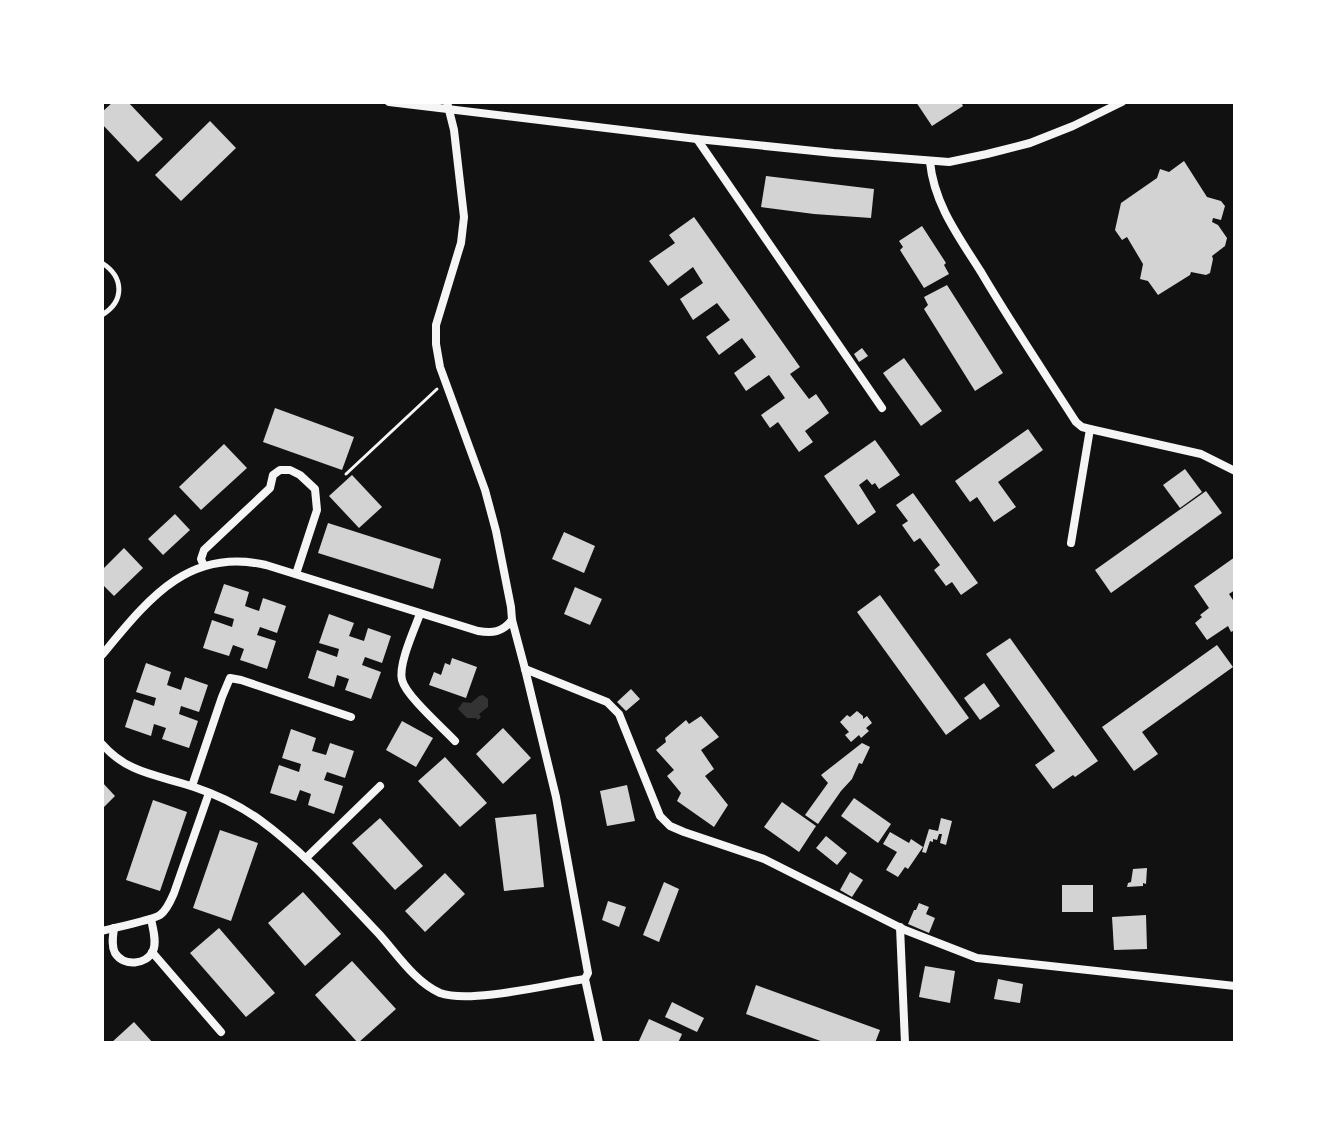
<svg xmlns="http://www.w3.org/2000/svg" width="1337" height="1145" font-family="'Open Sans',sans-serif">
<rect width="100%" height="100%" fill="#111"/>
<polygon fill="#333" points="483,695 488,699 488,707 479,714 481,717 478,720 476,718 467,718 458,709 463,702 471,703 479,696"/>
<g fill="#d3d3d3">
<polygon points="113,102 128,102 163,139 138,162 102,124 102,112"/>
<polygon points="916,102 961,102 963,106 932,126"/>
<polygon points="210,121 236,148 181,201 155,175"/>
<polygon points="1184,161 1207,197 1221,201 1225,206 1221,220 1213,218 1212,222 1218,225 1227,238 1225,246 1212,256 1213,259 1210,273 1206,275 1191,272 1190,275 1158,295 1148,281 1140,279 1143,264 1127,237 1122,240 1115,230 1121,203 1157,178 1160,169 1169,172"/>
<polygon points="766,176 874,189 871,218 814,214 761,207"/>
<polygon points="694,217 800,367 790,374 809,399 816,394 829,413 805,431 813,442 799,452 778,422 770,428 761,415 785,398 769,375 746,391 734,373 756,357 742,338 719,355 706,337 730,320 717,303 693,320 680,299 703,283 693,267 668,286 649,261 675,243 669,235"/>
<polygon points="922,226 946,263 944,265 949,274 924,288 900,250 903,247 899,241"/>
<polygon points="947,285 1003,373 975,391 924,309 928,305 924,297"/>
<polygon points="862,348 868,356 859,362 854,354"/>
<polygon points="904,358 942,411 921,426 883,373"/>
<polygon points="275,408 354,437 342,470 263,442"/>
<polygon points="1028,429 1043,450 998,482 1016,507 994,522 977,497 970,502 955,481"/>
<polygon points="875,440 900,475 879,489 875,483 872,485 867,479 859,485 876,512 858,525 824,476"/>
<polygon points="224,444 247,468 201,510 179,487"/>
<polygon points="1185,469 1202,492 1180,508 1163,485"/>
<polygon points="352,475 382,507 359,528 329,496"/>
<polygon points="1206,491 1222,513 1111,593 1095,570"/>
<polygon points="913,493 978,583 961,595 952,582 946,586 934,570 940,565 920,538 914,542 902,525 908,521 896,505"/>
<polygon points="175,514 190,530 163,555 148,539"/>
<polygon points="328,523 441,559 433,589 318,553"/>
<polygon points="564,532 595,546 584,573 552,559"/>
<polygon points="124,548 143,568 114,596 102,584 102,570"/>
<polygon points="1235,557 1235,590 1229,594 1235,603 1235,630 1231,632 1228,626 1207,640 1195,623 1202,617 1200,615 1209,608 1194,586"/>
<polygon points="224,584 249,592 245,606 259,611 263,598 286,606 277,633 260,627 257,635 276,641 267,669 240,660 244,649 233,645 229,656 203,648 212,620 232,627 234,619 214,613"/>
<polygon points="575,587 602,599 590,625 564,614"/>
<polygon points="880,595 969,718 946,735 857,612"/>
<polygon points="329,614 354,623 349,636 364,641 368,628 391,636 382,663 365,657 362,665 381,672 371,699 345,690 349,679 337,675 334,687 308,678 317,650 337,657 339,649 319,643"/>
<polygon points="1010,638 1098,761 1075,777 1073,775 1053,789 1035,765 1055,751 986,654"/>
<polygon points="1217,645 1233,667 1142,732 1158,754 1134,771 1102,727"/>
<polygon points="452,658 477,667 466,698 429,685 434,672 441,675 445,663 450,665"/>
<polygon points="146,663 171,672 167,685 181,690 185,677 208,685 199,712 181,706 179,714 198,721 189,748 162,739 166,728 154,724 151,736 125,727 134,699 154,706 156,698 136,692"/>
<polygon points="984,683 1000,706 980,720 964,698"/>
<polygon points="631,689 640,699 626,711 617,702"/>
<polygon points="857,711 863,716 863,719 867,716 872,723 866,728 869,731 861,738 859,735 851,742 845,735 849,732 840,722 847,715 850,717"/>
<polygon points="701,716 719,737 701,750 714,769 705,776 728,805 714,827 677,801 681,793 667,776 674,770 656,750 666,742 665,738 686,720 689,724"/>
<polygon points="402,721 433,738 416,767 386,750"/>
<polygon points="503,728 531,758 503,784 476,754"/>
<polygon points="291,729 316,738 312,751 326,755 330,743 354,751 345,778 327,772 324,780 343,786 334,814 308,805 311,794 300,790 296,801 270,793 279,765 299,772 301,764 282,758"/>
<polygon points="862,743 870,747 862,764 859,763 852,779 841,791 818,824 805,815 828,783 821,775"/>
<polygon points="445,757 487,803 460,827 418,781"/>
<polygon points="102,782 115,796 102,809"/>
<polygon points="627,785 635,821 607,826 600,791"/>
<polygon points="854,798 891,824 878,843 841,816"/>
<polygon points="153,800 187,812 160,891 126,880"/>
<polygon points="782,802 816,826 799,852 764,827"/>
<polygon points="536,814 544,887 504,891 495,818"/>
<polygon points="380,818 423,866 395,890 352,843"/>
<polygon points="941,818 952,821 946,845 940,843 942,834 939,834 937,840 933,839 933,842 930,841 926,853 922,852 929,829 938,831"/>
<polygon points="220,830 258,843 231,921 193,908"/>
<polygon points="890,832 909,843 911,839 923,847 908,869 905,867 898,877 886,870 897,852 883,844"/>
<polygon points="826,836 847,853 837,865 816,848"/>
<polygon points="1147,868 1146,884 1143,883 1143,886 1127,887 1128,883 1131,882 1133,869"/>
<polygon points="850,872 863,880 852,897 840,890"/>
<polygon points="445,873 465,894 425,932 405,911"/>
<polygon points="664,882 679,889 659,942 643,935"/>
<rect x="1062" y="885" width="31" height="27"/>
<polygon points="303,892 341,934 305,966 268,923"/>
<polygon points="608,901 626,907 619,927 602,920"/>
<polygon points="919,903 929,907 926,914 935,918 929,933 908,924 914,910 916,910"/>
<polygon points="1146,915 1147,949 1114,950 1112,917"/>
<polygon points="219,928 275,993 246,1017 190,953"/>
<polygon points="352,961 396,1009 358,1043 315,995"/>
<polygon points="925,966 955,971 950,1003 919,997"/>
<polygon points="998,979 1023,984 1020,1003 994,999"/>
<polygon points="756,985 880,1030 875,1043 826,1043 746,1014"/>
<polygon points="672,1002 704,1018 697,1032 665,1017"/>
<polygon points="649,1019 682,1034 678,1043 638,1043"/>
<polygon points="134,1022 153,1043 111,1043"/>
</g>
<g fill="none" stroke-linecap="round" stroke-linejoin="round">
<polyline stroke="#f5f5f5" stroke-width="3" points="346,474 437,389"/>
<path stroke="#f5f5f5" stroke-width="5" d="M102,263C124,277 125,301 102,315"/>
<g stroke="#f5f5f5" stroke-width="8">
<polyline points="389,102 697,139 834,153 949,162 987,154 1030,143 1073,126 1122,102"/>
<polyline points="447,102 454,130 464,217 461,243 436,325 436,344 440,367 485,490 496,531 511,607 512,620 525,669 556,797 588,973 585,979 599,1043"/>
<polyline points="697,139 882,408"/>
<path d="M930,162C934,204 959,237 981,272C1011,323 1044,372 1076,422L1082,427L1090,429L1201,454L1235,471"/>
<polyline points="1071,543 1090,429"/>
<polyline points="204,566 201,559 204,550 270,488 273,475 280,470 290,470 300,475 315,489 317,510 296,574"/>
<path d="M420,614C414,630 398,665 402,680C406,696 443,728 455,741"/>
<path d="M102,655C147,601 187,547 266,565L478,631C492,633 502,633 512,620"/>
<polyline points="525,669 607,702 619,714 660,816 670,826 684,832 764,859 905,930 977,958 1235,986"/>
<path d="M102,744C128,774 159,775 194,787C218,795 239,805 260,820C304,852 341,894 379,934C397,954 415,982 440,993C470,1004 551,984 585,979"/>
<polyline points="192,786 222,697 230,678 241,680 351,717"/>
<polyline points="306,858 380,786"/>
<polyline points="900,927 905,1043"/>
<path d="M114,928C113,936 111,945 115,953C124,967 146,965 153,951C157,942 153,929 151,919"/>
<path d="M102,931C113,928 153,920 160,915C167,910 171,900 174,893L209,793"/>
<polyline points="152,952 221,1032"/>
</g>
</g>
<rect width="1337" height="1145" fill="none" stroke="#ffffff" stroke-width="208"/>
</svg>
